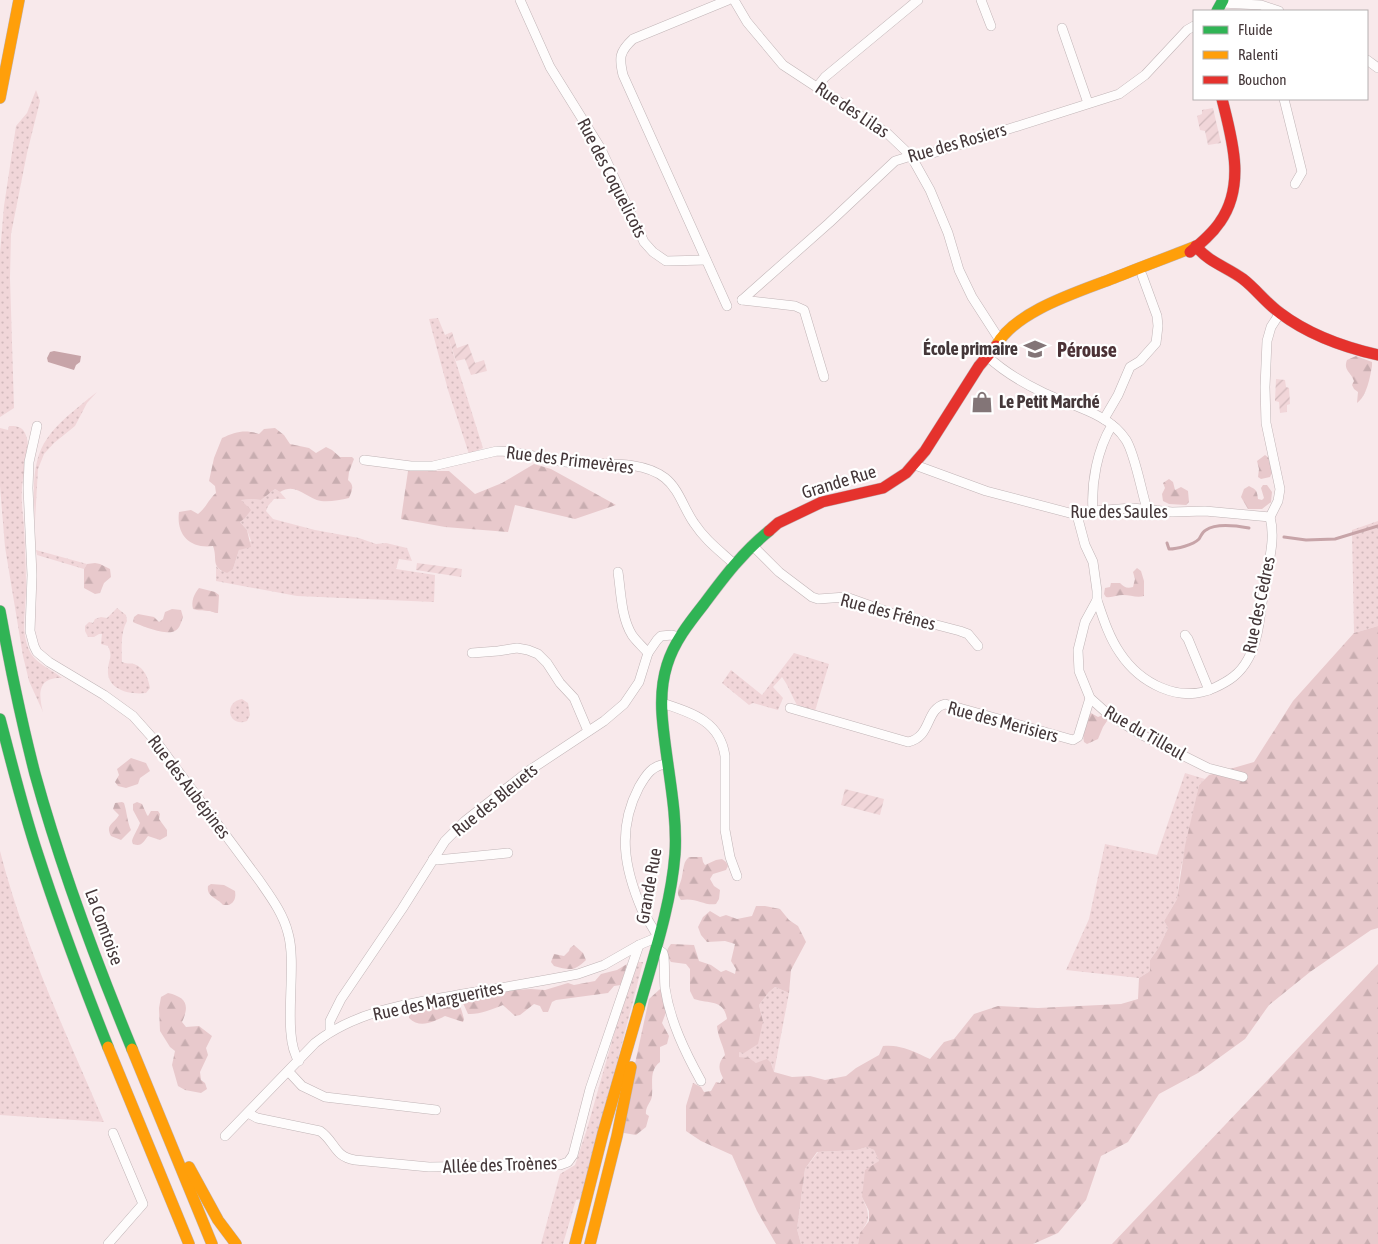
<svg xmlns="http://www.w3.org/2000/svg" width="1378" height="1244" font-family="'Asap Condensed',sans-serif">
<defs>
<pattern id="grass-dots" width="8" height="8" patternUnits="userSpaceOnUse" patternTransform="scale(1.25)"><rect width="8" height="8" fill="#f1d6d9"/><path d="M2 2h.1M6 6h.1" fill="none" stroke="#d0b8bb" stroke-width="1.8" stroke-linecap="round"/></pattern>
<pattern id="forest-firs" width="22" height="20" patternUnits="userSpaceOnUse" patternTransform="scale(1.25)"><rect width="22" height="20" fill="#e8c9cc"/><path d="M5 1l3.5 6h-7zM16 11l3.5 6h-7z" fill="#c8adb0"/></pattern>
<pattern id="garden-furrows" width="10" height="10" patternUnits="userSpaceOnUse" patternTransform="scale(1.25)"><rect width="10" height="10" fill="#f1d6d9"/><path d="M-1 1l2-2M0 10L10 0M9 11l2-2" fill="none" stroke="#d0b8bb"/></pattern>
</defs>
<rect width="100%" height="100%" fill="#f8e9eb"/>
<g fill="url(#grass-dots)">
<polygon points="36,90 40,101 27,153 11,234 10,278 14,408 0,417 0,253 4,206 16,126 27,113"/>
<polygon points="438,318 445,335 447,334 483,448 469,454 448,390 429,319"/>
<path d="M97,392L87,403L75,426L54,443L44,454L38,469L35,521C30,447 41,436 97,392Z"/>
<path d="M9,426C15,426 22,426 25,433C33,450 22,472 22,489C21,502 23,515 24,527C25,548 26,568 26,588C26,604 22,627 26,641C31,663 47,666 62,678C38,677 38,693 43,712L29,681L23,656L5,547L0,486V428L8,430Z"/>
<polygon points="275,489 280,492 286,499 274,499 268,506 266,511 273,519 315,530 359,538 376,544 386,543 407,548 412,561 399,559 396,569 435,575 434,602 297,596 216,581 216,566 221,571 233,569 239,550 251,541 247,530 240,522 241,500 252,499 261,500"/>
<polygon points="1378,521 1378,626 1354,633 1352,530"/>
<polygon points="36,550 87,564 84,569 37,555"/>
<path d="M117,608L126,615L127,621C120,633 122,649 122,662C126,664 130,663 134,664C145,668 148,678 150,688L146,693C130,695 106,690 108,669C109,658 113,657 108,646L101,644L102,634H99L94,637H88L85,631V626L89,622L93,623L95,619L101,617L107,618Z"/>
<path d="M794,653L829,664L815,711L797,705C792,696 788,685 782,677L773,687L783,698L778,710L753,703L749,705L722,683L731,670L762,695Z"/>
<path d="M242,699L248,703L250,715L247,721C228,728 223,702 242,699Z"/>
<polygon points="1185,773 1205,779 1199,785 1180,873 1177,899 1164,921 1168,928 1159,947 1150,960 1150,971 1139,978 1066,970 1089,919 1105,844 1157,855"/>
<path d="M0,851C24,945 66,1033 104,1122L0,1115Z"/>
<polygon points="637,962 643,962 582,1199 576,1200 563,1244 541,1244 560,1174 575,1165 587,1129 629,981"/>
<polygon points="775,987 789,993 774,1072 771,1063 756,1063 739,1057 739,1052 763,1021 759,1005 769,992"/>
<path d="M867,1147L874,1150L879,1161L862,1197C876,1227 862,1219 858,1244H801L797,1229L805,1169L818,1152L857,1150Z"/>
</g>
<g fill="url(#forest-firs)">
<path d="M1356,356L1372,362V366C1370,377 1367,396 1357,403L1358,392L1354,389L1352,385L1354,381C1351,372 1343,370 1347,360Z"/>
<path d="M275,428L284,435L290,444L309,448L316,453L326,447L332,450L340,457H352L354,459L349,472L348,480C355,486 352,490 349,498C340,500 330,502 321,501C306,499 297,482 280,492L275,489L261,500L252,499L241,500L251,510L245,518L240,522L247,530L251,547L239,550L233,569L227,573C210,567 218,559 213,546C190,549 176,535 179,512L191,510L198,514C206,508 208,500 216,493L215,486L209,481L214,458L222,438C235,432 245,429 259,434L264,429Z"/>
<polygon points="1265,455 1269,458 1273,471 1270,477 1261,479 1258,477 1259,469 1257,461"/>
<polygon points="534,464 551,469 616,505 575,519 515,505 508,532 445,527 401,519 408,471 449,471 475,494 502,483"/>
<polygon points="1169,479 1173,482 1175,490 1181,487 1188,491 1189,502 1186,505 1169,504 1163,501 1162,494 1165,488 1163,483"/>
<path d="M1263,485H1267L1272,492L1271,502L1262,509H1248L1241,497L1244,489L1249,486C1257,490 1257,491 1258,499L1262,500L1264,498L1261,488Z"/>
<polygon points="95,563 100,564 110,569 111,577 104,583 100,593 95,594 84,588 84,569 87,564"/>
<path d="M1137,568L1141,571L1144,581V596C1137,598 1130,595 1123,595C1117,595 1112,598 1106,597L1104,594L1105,588L1110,587L1111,583H1120C1124,587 1127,589 1133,587L1135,579L1133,572Z"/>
<path d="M199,588L215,592L219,595L218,613C213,613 212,611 208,611C202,610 199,611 193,609C191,601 194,594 199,588Z"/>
<path d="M172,609L181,610L183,617C181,623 179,631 172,632C163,634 141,626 133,622L134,617L138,614L154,617L159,622L163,619L165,612Z"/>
<path d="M1378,626V928L1371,930L1310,972L1269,1005L1245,1039L1198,1073L1159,1094L1128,1142L1101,1156L1086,1200L1058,1233L1033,1244H858L860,1233L869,1221V1211L862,1197L865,1170L879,1161L874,1150L867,1147L857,1150L817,1152L805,1169L797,1229L801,1244H776L757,1211L732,1155L701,1141L686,1131V1106L693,1083L701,1087L704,1092L711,1091L716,1082L720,1083L723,1078C718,1068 718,1063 725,1055C723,1044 718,1038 717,1026L727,1019C724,999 709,1004 694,999L690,991V969L686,964L671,962C666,955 665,951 671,944L694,945L699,961L711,965L721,972L726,970L735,974L736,969L731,961L735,944L725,941L707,942L701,935L698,927L703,917L710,911L720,917L726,915L737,919L752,916L756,906H765L780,909L789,920L798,926L806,942L791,970L789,993L775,987L769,992L759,1005L763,1021L758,1044L744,1053L739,1052V1057L749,1058L756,1063L767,1059L771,1063L774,1072L792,1077L810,1076L825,1080L846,1076L856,1068L879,1055L883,1046C900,1044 915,1052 930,1059L944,1042L954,1039L974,1014L998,1006L1038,1008L1121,1004L1138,999L1139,978L1150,971V960L1159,947L1168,928L1164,921L1177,899L1185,846L1199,785L1209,775L1254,762L1293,701L1354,633Z"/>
<path d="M1091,713L1098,717L1103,715L1106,717L1107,721L1103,727L1098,739L1087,744L1084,742C1082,734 1085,720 1091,713Z"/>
<polygon points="131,758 146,763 150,771 140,778 138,784 126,788 118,786 115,782 119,775 117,769"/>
<path d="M122,802L124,803C127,812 127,821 131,830L121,840L111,836C105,824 114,824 119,815L113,809L115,803Z"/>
<path d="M137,802L142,804L147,815L148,816L151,811H158L160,814L159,819L167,830V836L160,840L148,836C143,842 142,847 133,844L132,841C133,836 138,829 140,823L133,810V804Z"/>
<path d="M689,857H702L703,862L705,865L716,860L722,859L726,862L728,866L726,870L713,874L710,879L714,886L720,890L719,899L716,904C704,906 696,897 681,900C674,891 681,885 682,876C684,868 683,862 689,857Z"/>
<path d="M211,884L224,885L235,891C236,897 235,902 229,905H223C218,898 206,897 208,886Z"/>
<path d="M574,945L583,953L586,960C574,972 569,970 554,966L551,962L554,954L564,956L569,951L570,948Z"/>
<path d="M627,964L621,985L614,986L608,993L556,1000L552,1002L548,1012H543L540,1006L534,1004L520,1015L515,1016L503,1005C493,1009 478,1015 468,1014L463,1003L465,998L514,990L531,989L545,990L568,983L574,985L595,981L601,974L617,970Z"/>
<polygon points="1378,964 1378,1244 1112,1244"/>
<path d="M660,989L664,990L668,1007L662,1023L669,1036L667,1044L660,1047V1062C649,1070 653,1084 652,1095C652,1102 645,1106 646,1114L649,1116L646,1127L636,1135L624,1133L623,1119L649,999Z"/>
<path d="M168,993C186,997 190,1005 182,1022L186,1027L199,1026L212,1036L206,1048L208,1055L200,1072L201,1080L205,1083L207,1089L201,1093L185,1090L178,1086L172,1065L175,1051L170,1047L160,1031L159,1008L161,997Z"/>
<path d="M454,1001C461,1004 462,1012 464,1019L463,1022L445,1016C433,1022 420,1029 409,1018V1012L412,1008Z"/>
</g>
<g fill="url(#garden-furrows)">
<polygon points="1213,108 1221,143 1208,145 1205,131 1200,130 1197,116 1202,114 1202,110"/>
<polygon points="452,332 457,348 468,344 475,363 484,360 487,371 471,375 465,359 456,361 447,334"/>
<polygon points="1276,379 1285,380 1286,387 1289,388 1290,404 1287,405 1287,412 1280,413 1279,402 1275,401"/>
<polygon points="417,563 462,569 461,577 416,570"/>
<polygon points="845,789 884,799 880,815 841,805"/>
</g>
<polygon fill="#c7a4a8" points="54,351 81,356 80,362 76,365 74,370 48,362 47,358 50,352"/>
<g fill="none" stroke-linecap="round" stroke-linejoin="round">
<g stroke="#c7a4a8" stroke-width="3">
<polyline points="1284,537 1306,540 1335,539 1378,526"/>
<path d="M1167,543L1169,549C1177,549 1193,545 1199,539C1201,536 1202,532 1206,530C1216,523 1238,526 1249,528"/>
</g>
<g stroke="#c0b4b6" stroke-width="10">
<g id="street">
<polyline points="520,0 550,67 601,149 644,242 653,252 666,261 706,260"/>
<polyline points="734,0 747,22 783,65 888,134 911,156 930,190 948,233 959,270 972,297 1001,342"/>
<polyline points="981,0 991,26"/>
<polyline points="1221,3 1261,5 1279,11"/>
<polyline points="1062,28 1088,103"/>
<polyline points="1367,60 1378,68"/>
<polyline points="817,87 825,77 918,0"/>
<polyline points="1284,99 1302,172 1295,184"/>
<polyline points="742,300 829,223 895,161 911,156 933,153 1119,94 1145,75 1187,30 1194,26"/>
<polyline points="742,300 795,306 804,310 824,377"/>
<path d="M727,306L623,75C619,58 619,52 633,39L728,0"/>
<path d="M987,356C1004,372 1023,383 1044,393C1071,406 1109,413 1126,440C1135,454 1141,490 1147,509"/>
<polyline points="1104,419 1118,395 1130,367 1140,361 1156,343 1158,326 1157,316 1142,275"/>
<path d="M37,426L29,462L28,488L32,575L30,631L34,646L37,652L49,662L104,695L133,716L158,744L259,880C270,896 283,913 288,933C298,967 281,1036 299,1061"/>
<path d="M364,460L411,466H433L497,451C520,451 542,459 565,462C595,466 640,458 665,478C679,489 684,509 694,523C706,541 719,550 734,564"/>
<polyline points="915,465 986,491 1077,515 1093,511 1132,508 1172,512 1205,511 1270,517"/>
<path d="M1093,511C1091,483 1097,450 1112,425"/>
<polyline points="1077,515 1085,545 1093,562 1097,591 1097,600 1085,622 1078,650 1079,671 1090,698 1109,715 1142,735 1208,768 1243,777"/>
<polyline points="1270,517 1278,501 1280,489 1266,423 1265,387 1267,341 1271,327 1280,313"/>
<polyline points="752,545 779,572 812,597 818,599 846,597 891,613 960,631 968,634 978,646"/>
<path d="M618,572C621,592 621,617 632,635C636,641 643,647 648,653"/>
<path d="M1097,600C1103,618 1109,637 1120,653C1140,683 1179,704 1214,688C1229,681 1240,674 1248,659C1260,638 1260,609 1265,585C1268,563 1276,540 1270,517"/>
<polyline points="1185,635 1188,639 1209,690"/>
<polyline points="472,653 498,651 517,648 528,650 538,654 547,663 560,683 574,698 588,731"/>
<path d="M662,703C692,713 720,721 725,756V830L730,857L737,876"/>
<path d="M790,708L908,742C932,737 925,709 945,704L1073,740L1078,737L1090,698"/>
<polyline points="433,859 437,860 508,853"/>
<path d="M656,948L663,953L664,957C665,967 664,978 665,988C670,1021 685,1052 701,1081"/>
<polyline points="330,1031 330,1021 341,999 402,909 445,841 465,821 530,770 604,721 624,704 639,682 648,653 657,640 661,636 672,635 679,637"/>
<polyline points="289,1072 302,1086 325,1097 436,1110"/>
<path d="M248,1113L257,1118L320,1131C335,1141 334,1157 355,1160L429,1167L560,1165L568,1162L573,1155L590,1089L639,945"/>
<path d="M225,1136L315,1043C358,1009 417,1002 469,993C506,987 542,981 578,974L604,965L639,945L658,937C653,928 647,919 642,910C624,868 617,829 639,787C646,775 652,765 667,764"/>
<polyline points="108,1244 143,1204 113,1133"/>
</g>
</g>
<g stroke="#c0b4b6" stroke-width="12">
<g id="fast">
<polyline points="1217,11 1223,0"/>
<path d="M0,611C10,666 21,720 35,774C61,868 95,959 132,1049"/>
<path d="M0,719C12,764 23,810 38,855C59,920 83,984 108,1047"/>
<path d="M639,1008C653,958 671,906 675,854C678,810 665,759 662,714C661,698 662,681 667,665C674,642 689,623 704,604C724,577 743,552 769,531"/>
</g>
</g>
<g stroke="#c0b4b6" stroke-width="12">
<g id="slow">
<polyline points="0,98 19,0"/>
<path d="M996,346C1015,311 1078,292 1114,278C1141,267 1169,257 1196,246"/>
<polyline points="108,1047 189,1244"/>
<polyline points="132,1049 212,1244"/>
<polyline points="189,1167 218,1220 236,1244"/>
<polyline points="575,1244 603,1133 639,1008"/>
<polyline points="590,1244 617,1136 631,1067"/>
</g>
</g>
<g stroke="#c0b4b6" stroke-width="12">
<g id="jam">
<path d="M1196,246C1208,262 1227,267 1243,279C1256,289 1266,303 1280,313C1309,335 1343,347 1378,355"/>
<path d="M1190,252C1201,243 1212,234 1220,222C1246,185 1232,139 1222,99"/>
<polyline points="769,531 778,523 822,502 883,488 906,473 925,451 979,366 996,346"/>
</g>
</g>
<use href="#street" stroke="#fefcfc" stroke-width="9"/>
<use href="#fast" stroke="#30b455" stroke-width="11"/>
<use href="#slow" stroke="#ff9f0a" stroke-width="11"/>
<use href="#jam" stroke="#e5322d" stroke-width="11"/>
</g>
<defs>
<g id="school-bare" transform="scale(1.725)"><path d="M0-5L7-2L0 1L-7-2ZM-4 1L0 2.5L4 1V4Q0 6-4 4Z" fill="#837577" stroke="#fff" stroke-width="2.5" paint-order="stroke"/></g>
<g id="shop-bare" transform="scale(1.725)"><path d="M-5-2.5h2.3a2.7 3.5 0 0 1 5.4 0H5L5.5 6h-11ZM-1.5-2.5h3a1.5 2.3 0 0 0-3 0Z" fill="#837577" stroke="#fff" stroke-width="2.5" paint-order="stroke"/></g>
</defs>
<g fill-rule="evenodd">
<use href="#school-bare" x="1035" y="349"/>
<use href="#shop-bare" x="982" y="402"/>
</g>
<g text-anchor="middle" stroke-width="4.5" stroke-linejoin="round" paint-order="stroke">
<g font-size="18" fill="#443739" stroke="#fff">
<text transform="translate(852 110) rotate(34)" y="6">Rue des Lilas</text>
<text transform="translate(957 143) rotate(-16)" y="6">Rue des Rosiers</text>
<text transform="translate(612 178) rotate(63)" y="6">Rue des Coquelicots</text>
<text transform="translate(570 460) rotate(7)" y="6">Rue des Primevères</text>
<text transform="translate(839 482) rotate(-17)" y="6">Grande Rue</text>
<text x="1119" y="518">Rue des Saules</text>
<text transform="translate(1259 605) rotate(-78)" y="6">Rue des Cèdres</text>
<text transform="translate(888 612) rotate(15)" y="6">Rue des Frênes</text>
<text transform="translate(1003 722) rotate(15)" y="6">Rue des Merisiers</text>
<text transform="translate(1145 733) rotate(30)" y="6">Rue du Tilleul</text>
<text transform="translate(189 787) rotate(53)" y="6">Rue des Aubépines</text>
<text transform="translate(495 800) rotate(-39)" y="6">Rue des Bleuets</text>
<text transform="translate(649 886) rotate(-80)" y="6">Grande Rue</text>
<text transform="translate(104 927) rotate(70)" y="6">La Comtoise</text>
<text transform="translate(438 1001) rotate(-12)" y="6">Rue des Marguerites</text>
<text transform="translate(500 1165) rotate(-2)" y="6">Allée des Troènes</text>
</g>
<g font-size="18" font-weight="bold" fill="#443739" stroke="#fff" text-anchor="end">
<text x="1018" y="355">École primaire</text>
<text x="999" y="408" text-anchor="start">Le Petit Marché</text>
</g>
<g font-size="20" font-weight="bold" fill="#4c3236" stroke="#fff">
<text x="1087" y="357">Pérouse</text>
</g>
</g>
<rect x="1193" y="10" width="175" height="90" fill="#ffffff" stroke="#b4afb0"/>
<rect x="1203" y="26" width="25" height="8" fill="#30b455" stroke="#b4afb0"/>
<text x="1238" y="35" font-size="15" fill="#443739">Fluide</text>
<rect x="1203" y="51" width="25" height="8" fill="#ff9f0a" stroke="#b4afb0"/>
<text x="1238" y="60" font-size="15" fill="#443739">Ralenti</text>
<rect x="1203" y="76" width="25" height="8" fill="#e5322d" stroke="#b4afb0"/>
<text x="1238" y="85" font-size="15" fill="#443739">Bouchon</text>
</svg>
